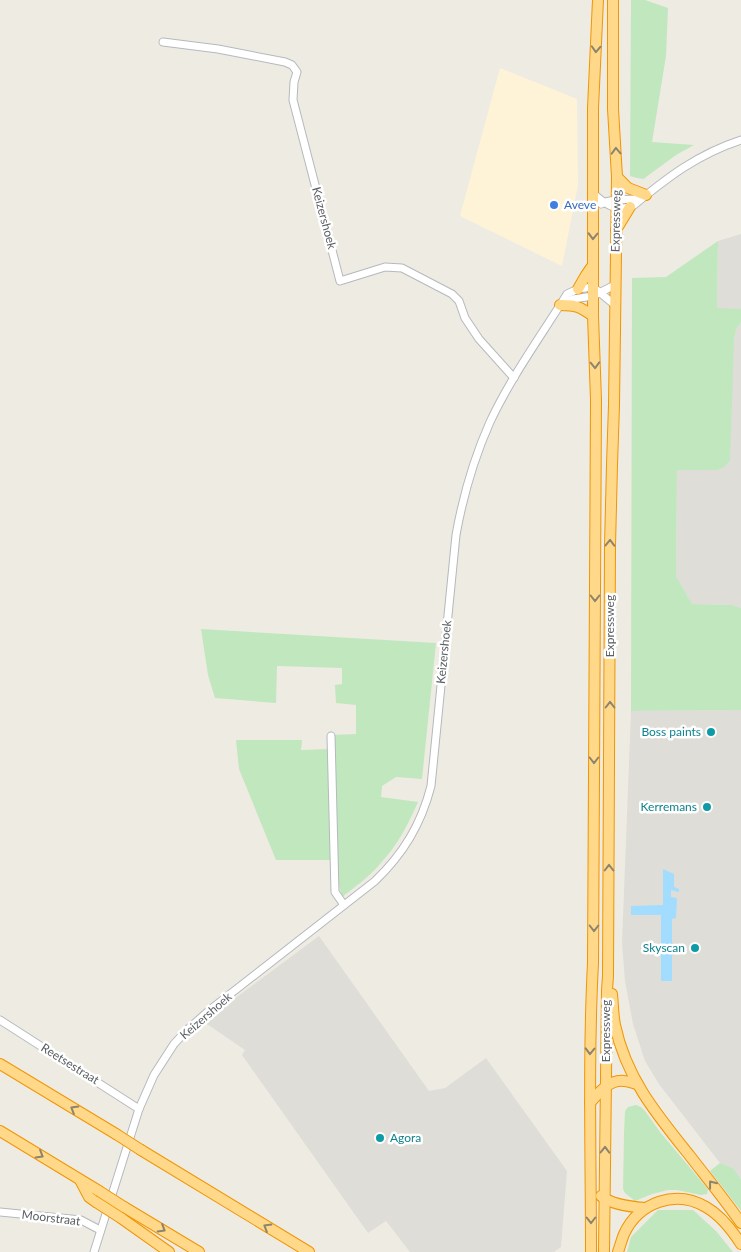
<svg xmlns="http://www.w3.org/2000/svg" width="741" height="1252" font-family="Lato,sans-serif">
<rect width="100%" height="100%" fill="#eeebe3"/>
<polygon fill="#fff3d7" points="500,68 577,99 578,185 562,266 460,216"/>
<g fill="#dfddd7">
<polygon points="741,234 741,309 717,309 718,241"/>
<polygon points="741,322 741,608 732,605 692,604 676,576 677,470 717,470 734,340 736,330"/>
<polygon points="741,710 741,1179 733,1168 720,1163 659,1084 645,1061 633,1024 625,981 622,943 631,711"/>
<polygon points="319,936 429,1091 445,1088 486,1058 567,1171 561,1247 554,1252 410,1252 386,1221 368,1233 242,1055 245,1050 207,1024 222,1008"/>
</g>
<g fill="#c1e7be">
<polygon points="631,0 645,0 668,8 666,56 652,142 694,145 676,155 646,177 644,179 637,178 630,176"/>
<polygon points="718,241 717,308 741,309 741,322 736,330 734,340 730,460 724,467 717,470 677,470 676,576 692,604 732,605 741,608 741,710 631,711 632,278 666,277"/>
<path d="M201,629L436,643L422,779L396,777L382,786L381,797L418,802C408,825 397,846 380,864C369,877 355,887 342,897L337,877L333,735L356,734V705L336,703L335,685L342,684V668L277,666L276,703L215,698L208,675Z"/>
<polygon points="236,740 302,740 301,750 328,749 331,860 276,860 239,769"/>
<polygon points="636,1105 641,1107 645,1111 660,1132 706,1187 708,1190 707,1194 701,1195 677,1190 668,1190 652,1194 635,1201 625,1193 623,1189 624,1134 625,1111 628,1107"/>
<polygon points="720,1163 733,1168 741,1179 741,1211 710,1171"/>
<polygon points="658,1210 693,1210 716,1231 733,1252 627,1252 631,1237"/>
</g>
<polygon fill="#a2ddff" points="663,869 674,874 674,887 679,889 679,892 671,890 671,897 677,898 676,918 672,919 672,981 661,981 661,915 631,915 631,906 663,905"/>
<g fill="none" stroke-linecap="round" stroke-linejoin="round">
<g stroke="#b5b9be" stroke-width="9">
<g id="minor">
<polyline points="163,42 218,49 285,62 292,65 297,72 294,82 293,100 340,281 385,267 402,268 452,294 459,301 465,318 479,339 514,378"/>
<path d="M594,194C606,205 618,213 634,205C668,177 698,154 741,140"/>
<path d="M601,204C615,197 627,201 642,198"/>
<polyline points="563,304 573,299 593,296 615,285"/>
<polyline points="331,736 335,892 344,905"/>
<polyline points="0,1020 139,1109"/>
<polyline points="0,1212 81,1220 100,1230"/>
<path d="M94,1252L139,1109L154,1075L174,1044L187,1030L211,1009L375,881C403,854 421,825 431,786L456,535C463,496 474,458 490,422C511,377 541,336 567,294L578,289L593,287L615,305"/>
</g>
</g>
<g stroke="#f19500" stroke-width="12">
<g id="highway">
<polyline points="617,177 628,188 646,195"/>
<polyline points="616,230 630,207"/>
<polyline points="578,289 586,275 593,265"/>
<path d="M560,305C577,305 580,307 593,316"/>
<path d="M612,994C613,1004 613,1015 615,1025C626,1078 657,1115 690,1156C707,1178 725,1200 741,1223"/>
<polyline points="0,1064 116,1134"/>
<path d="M590,1103C598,1093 610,1079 624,1081C628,1081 633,1083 637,1084"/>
<polyline points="0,1131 99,1191"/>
<polyline points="141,1150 309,1252"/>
<polyline points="80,1180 89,1197 96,1202"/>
<path d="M601,1196C612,1205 632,1207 645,1208"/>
<polyline points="124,1207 199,1252"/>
<polyline points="121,1218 169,1252"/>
<path d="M591,1252C591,1156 588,1059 593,963L596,400L593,316V108L598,0"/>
<polyline points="604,1252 607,990 608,976 610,546 612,465 614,405 617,177 613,109 613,0"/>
<path d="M618,1252C620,1246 622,1239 624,1234C639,1202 676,1189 706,1207C720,1215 732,1230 741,1244"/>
</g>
</g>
<use href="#minor" stroke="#fff" stroke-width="7"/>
<use href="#highway" stroke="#ffd989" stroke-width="10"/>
<g stroke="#f19500" stroke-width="12" stroke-linecap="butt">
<g id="highway-bridge">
<polyline points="116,1134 141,1150"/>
<polyline points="99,1191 124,1207"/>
<polyline points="96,1202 121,1218"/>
</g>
</g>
<use href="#highway-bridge" stroke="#ffd989" stroke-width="10"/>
</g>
<defs><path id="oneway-chevron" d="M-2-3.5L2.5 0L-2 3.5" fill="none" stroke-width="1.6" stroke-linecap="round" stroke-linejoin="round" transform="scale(1.25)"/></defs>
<g stroke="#8c846f">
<use href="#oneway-chevron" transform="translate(596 49) rotate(93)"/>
<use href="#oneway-chevron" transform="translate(616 151) rotate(-92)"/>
<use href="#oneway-chevron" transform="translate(593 236) rotate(91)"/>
<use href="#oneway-chevron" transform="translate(595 365) rotate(88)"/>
<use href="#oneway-chevron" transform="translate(610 543) rotate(-89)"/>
<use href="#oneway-chevron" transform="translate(595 598) rotate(90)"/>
<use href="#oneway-chevron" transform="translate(610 705) rotate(-90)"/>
<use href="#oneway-chevron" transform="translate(594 760) rotate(90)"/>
<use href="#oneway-chevron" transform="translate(609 868) rotate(-90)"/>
<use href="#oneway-chevron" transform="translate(594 928) rotate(90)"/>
<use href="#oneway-chevron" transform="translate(590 1051) rotate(91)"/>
<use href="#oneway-chevron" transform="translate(74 1109) rotate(-149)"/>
<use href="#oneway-chevron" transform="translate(605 1150) rotate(-89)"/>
<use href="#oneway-chevron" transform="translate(40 1155) rotate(31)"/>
<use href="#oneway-chevron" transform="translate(712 1184) rotate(-128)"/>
<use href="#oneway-chevron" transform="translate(591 1220) rotate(90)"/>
<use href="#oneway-chevron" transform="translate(267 1227) rotate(-149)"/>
<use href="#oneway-chevron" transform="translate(162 1229) rotate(31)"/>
</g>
<circle fill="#3f7fe0" stroke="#fff" stroke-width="2" cx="554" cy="205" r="5"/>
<g fill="#0f9aa8" stroke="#fff" stroke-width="2">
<circle cx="711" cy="732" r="5"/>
<circle cx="707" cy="807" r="5"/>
<circle cx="695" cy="948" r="5"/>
<circle cx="380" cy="1138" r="5"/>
</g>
<g text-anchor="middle" stroke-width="5" stroke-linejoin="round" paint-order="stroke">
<g font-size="12" fill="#366cbe" stroke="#fff" text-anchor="start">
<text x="564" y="209">Aveve</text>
</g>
<g font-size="12" fill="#5b6064" stroke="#fff">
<text transform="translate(324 218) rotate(75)" y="4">Keizershoek</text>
<text transform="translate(616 221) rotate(-89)" y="4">Expressweg</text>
<text transform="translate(610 626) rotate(-90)" y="4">Expressweg</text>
<text transform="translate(444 652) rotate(-84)" y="4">Keizershoek</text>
<text transform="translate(206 1016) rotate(-41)" y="4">Keizershoek</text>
<text transform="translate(606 1031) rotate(-90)" y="4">Expressweg</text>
<text transform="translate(70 1064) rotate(32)" y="4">Reetsestraat</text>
<text transform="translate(51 1218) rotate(7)" y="4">Moorstraat</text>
</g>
<g font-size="12" fill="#0d838f" stroke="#fff" text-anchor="end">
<text x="701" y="736">Boss paints</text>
<text x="697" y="811">Kerremans</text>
<text x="685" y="952">Skyscan</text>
<text x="390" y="1142" text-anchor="start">Agora</text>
</g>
</g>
</svg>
